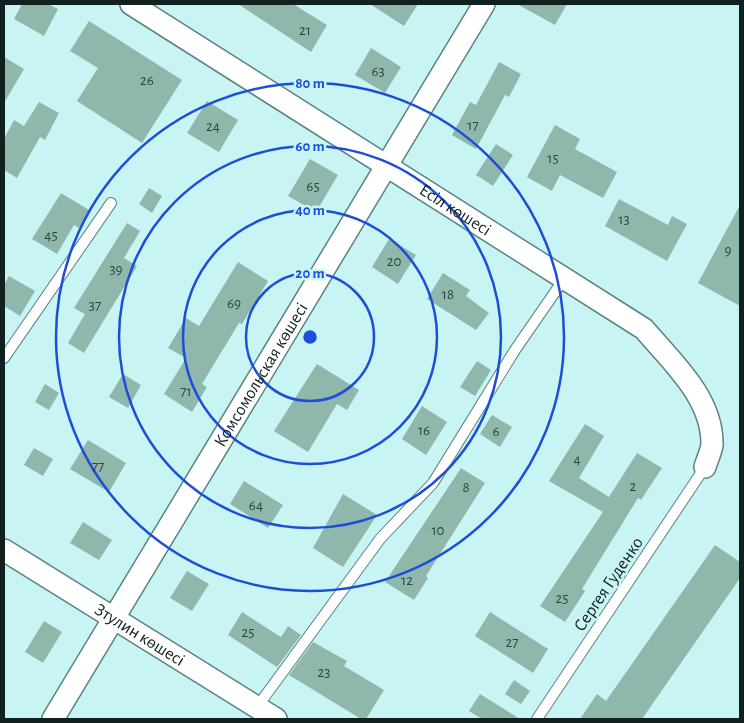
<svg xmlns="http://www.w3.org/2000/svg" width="744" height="723" font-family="'Alegreya Sans',sans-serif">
<rect width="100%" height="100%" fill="#c8f5f3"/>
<g fill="#90b7ab">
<polygon points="22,4 48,4 58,9 44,36 14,19"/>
<polygon points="238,4 293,4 327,25 311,52"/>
<polygon points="370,4 418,4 404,26"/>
<polygon points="517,4 567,4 555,25"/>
<polygon points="89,21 182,80 142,143 77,101 98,68 70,51"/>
<polygon points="371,48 401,67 385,93 355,75"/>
<polygon points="4,57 24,69 4,103"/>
<polygon points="499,62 521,74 509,97 505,95 476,149 452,135 470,102 476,105"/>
<polygon points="207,101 238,120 219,152 187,133"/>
<polygon points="39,102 59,113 45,140 40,137 17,178 4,170 4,139 14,120 24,126"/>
<polygon points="555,125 580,139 575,149 617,172 603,198 560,175 552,191 527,177"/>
<polygon points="496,144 513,155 493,186 476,175"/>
<polygon points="310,159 338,175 316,212 288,196"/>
<polygon points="149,188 162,196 152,213 139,204"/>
<polygon points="61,193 89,210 79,228 74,225 57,254 32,239"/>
<polygon points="619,199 668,225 672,216 687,224 667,261 605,226"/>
<polygon points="740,205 740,306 698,283"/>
<polygon points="127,223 140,231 124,258 137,266 84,353 68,343 85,314 74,308"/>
<polygon points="389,239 416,255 398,284 372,267"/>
<polygon points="238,262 268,281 242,324 239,323 202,384 207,387 192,412 164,394 186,358 168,348 186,318 199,326"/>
<polygon points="443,273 470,290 466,296 489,313 476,330 427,299"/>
<polygon points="9,276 35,291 20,316 4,306 4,285"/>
<polygon points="477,361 491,370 475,396 460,387"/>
<polygon points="317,364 359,390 347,410 337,404 308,452 274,431"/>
<polygon points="123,374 141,385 128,408 109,397"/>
<polygon points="45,384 59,393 49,410 35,402"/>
<polygon points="422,406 447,422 426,455 402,439"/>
<polygon points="492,415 512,427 500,447 480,434"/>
<polygon points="585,424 604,436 579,478 609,497 637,453 662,468 641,500 638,498 582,589 585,591 565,622 540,606 603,512 549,481"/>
<polygon points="88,440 126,463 109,492 70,469"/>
<polygon points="34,448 53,459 43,476 24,465"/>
<polygon points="461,468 485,483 426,576 428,578 414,600 385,582"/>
<polygon points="244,481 283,505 268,528 230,504"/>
<polygon points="343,494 377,515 343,567 313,548"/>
<polygon points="83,522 112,540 99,560 70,543"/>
<polygon points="715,545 740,562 740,578 642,719 580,719 597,694 606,701"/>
<polygon points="187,571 209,584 192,611 170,598"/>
<polygon points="242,612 281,637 288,626 301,635 277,667 228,635"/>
<polygon points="490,612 548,649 533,673 475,636"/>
<polygon points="44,621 62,632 43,663 25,652"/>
<polygon points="313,642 347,661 344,666 384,690 366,719 361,719 289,675"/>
<polygon points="514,680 530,691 521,704 505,694"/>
<polygon points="480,694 520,719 482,719 469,711"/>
</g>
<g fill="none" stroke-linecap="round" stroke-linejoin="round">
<g stroke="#5a8382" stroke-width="12">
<g id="service">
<polyline points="4,358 111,203"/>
<polyline points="257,707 380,539 433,483 515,350 564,279"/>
<polyline points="537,719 705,467"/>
</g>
</g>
<g stroke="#5a8382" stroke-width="24">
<g id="minor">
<path id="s1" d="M131,4L644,329C672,362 713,398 712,445C711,452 707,460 705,467"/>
<path id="s2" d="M4,550L276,719"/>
<path id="s3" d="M53,719L484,4"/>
</g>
</g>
<use href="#service" stroke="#fff" stroke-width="10"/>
<use href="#minor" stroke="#fff" stroke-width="21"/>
</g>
<g fill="none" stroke="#1d4ed8" stroke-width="2.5">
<circle cx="310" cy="337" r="64"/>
<circle cx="310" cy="337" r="127"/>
<circle cx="310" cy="337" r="191"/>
<circle cx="310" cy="337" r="254"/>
</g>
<g text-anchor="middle" stroke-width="5" stroke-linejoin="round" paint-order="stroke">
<g font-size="15" fill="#304643">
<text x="305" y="35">21</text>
<text x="378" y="76">63</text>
<text x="147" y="85">26</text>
<text x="473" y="130">17</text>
<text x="213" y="131">24</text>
<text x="553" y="163">15</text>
<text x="313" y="191">65</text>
<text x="624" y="224">13</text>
<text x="51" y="240">45</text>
<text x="728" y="255">9</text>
<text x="394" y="266">20</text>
<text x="116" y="274">39</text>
<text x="448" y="299">18</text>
<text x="234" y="308">69</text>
<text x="95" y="310">37</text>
<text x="186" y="396">71</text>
<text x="424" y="435">16</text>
<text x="496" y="436">6</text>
<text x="577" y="464">4</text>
<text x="98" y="471">77</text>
<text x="633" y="491">2</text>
<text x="466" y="492">8</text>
<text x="256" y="510">64</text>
<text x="438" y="535">10</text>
<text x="407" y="585">12</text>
<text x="562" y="603">25</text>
<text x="248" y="637">25</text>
<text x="512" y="647">27</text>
<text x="324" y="677">23</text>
</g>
<g font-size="18" fill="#102120" stroke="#c8f5f3">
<text dy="6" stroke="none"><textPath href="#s1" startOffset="384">Есіл көшесі</textPath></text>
<text dy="6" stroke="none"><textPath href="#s3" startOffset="402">Комсомольская көшесі</textPath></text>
<text transform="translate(608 584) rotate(-56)" y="6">Сергея Гуденко</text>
<text dy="6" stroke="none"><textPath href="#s2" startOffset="160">Зтулин көшесі</textPath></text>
</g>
</g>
<circle cx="310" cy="337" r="8" fill="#1d4ed8" stroke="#c8f5f3" stroke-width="2.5"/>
<g font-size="15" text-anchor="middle" font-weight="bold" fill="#1d4ed8" stroke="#c8f5f3" stroke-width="5" stroke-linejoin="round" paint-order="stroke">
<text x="310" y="88">80 m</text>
<text x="310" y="151">60 m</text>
<text x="310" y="215">40 m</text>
<text x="310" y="278">20 m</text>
</g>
<rect width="744" height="723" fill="none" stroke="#102120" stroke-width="10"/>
</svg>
